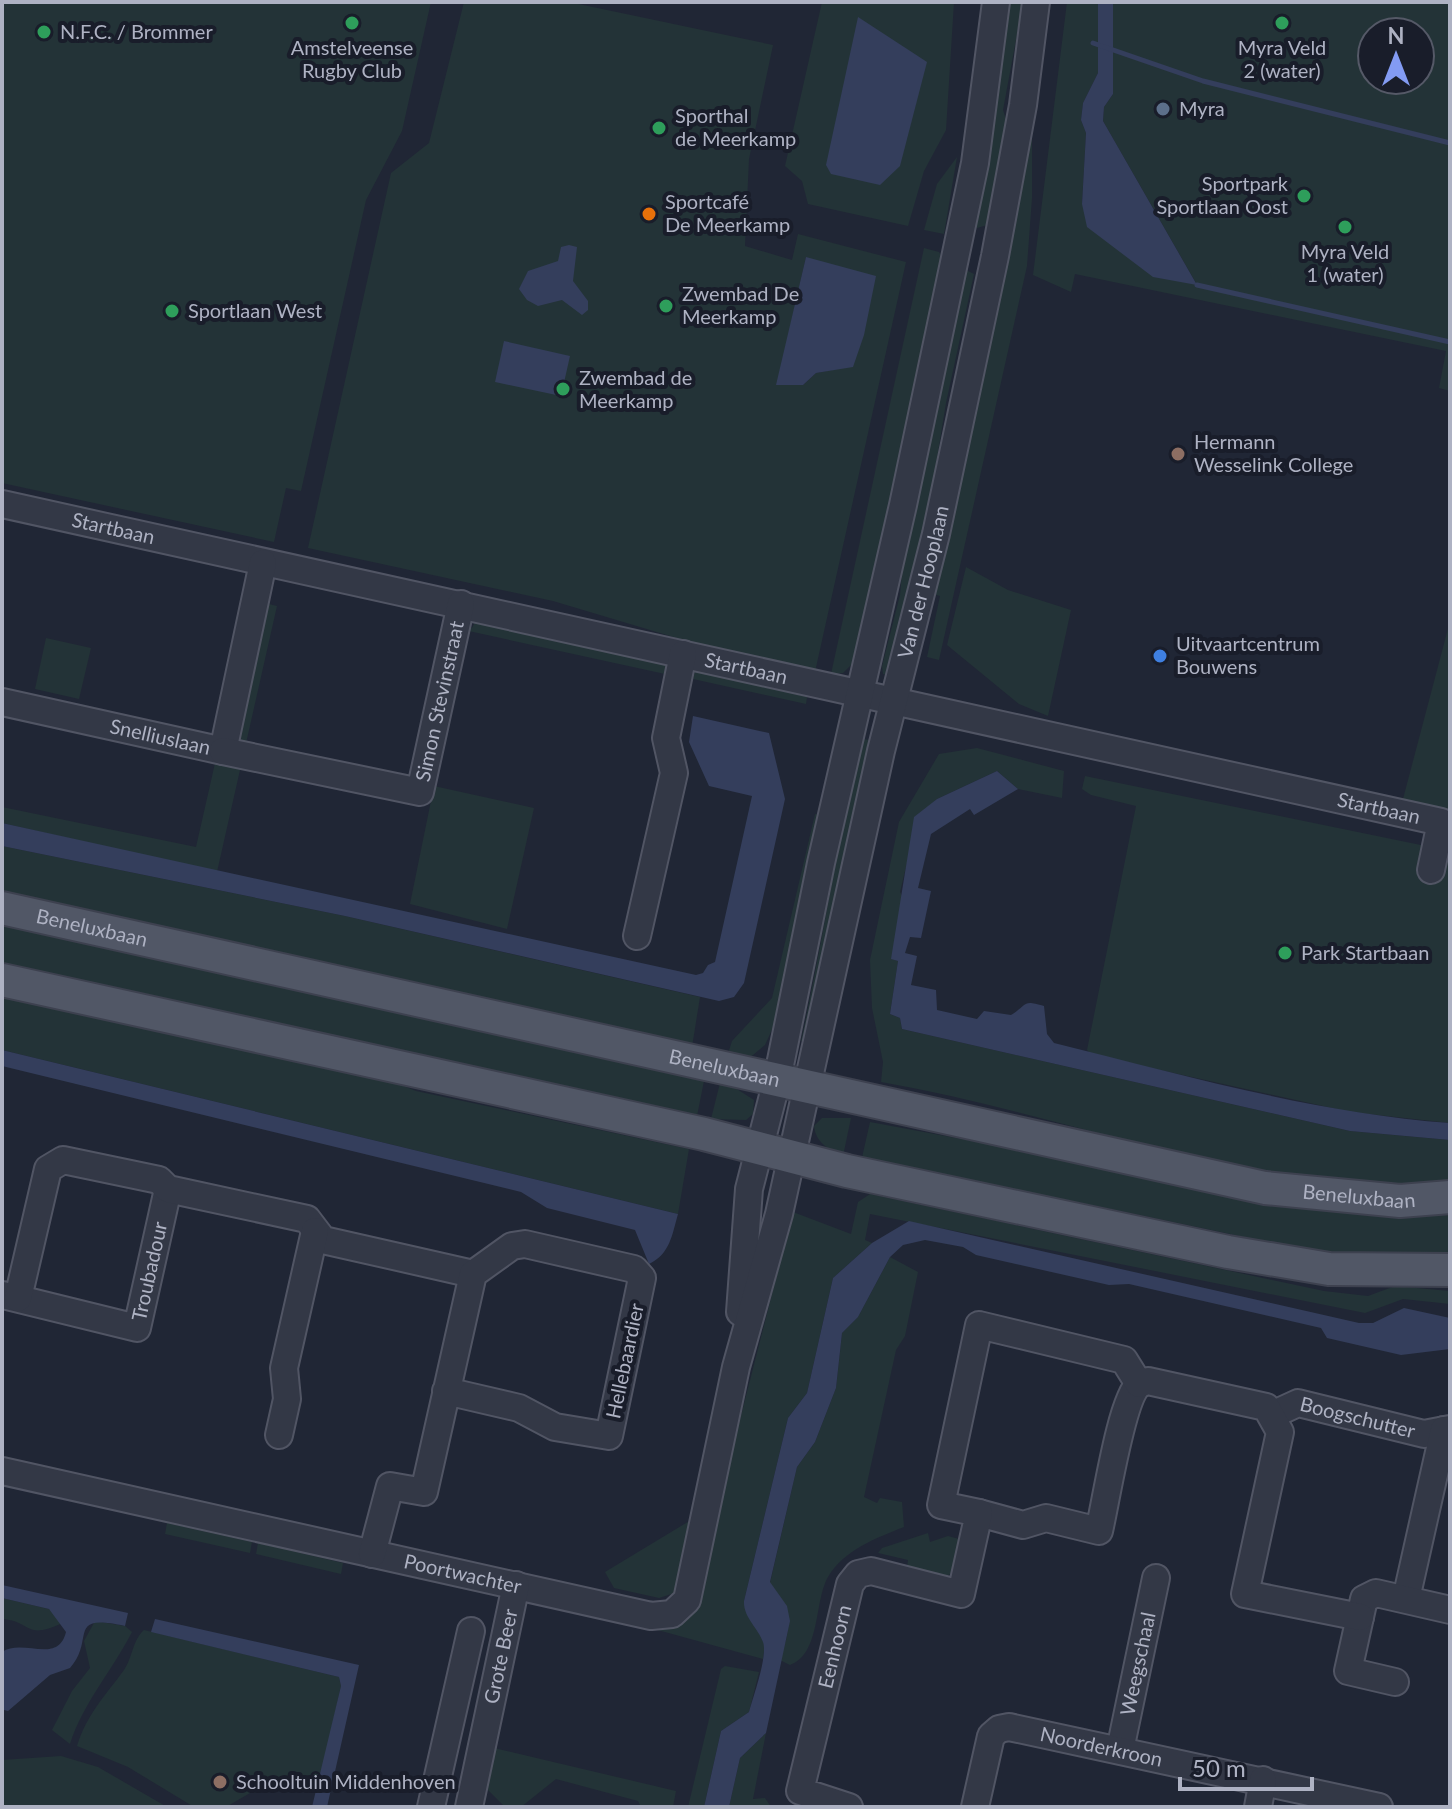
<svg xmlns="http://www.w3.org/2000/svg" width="1452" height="1809" font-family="Lato,sans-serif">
<rect width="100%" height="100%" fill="#202635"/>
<g fill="#233337" fill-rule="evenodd">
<polygon points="2,2 431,2 402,131 366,200 301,491 286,488 274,542 2,483"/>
<path d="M464,2H569L773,45L749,159L745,246L792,260L798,234L906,262L815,672L727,653L553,601L308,548L391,173L429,143ZM806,257L853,366L816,373L803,385H777Z"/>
<polygon points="822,2 954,2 946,130 924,171 908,226 808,204 802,181 785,166"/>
<polygon points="1001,2 1023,2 1003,110 1009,129 991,224 977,228 969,223"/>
<path d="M1067,2H1098V73L1083,103L1081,120L1086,133L1082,204L1196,283L1103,121L1104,107L1113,94V2H1450V391L1439,388L1446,351L1075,274L1071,292L1033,275ZM1372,32H1420V80H1372Z"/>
<polygon points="1032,114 1032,198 1027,266 939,660 927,657 940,596 933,594"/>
<polygon points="957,157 944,234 924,230 937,184"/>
<polygon points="924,248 939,252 944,261 859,657 843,673 831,674"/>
<polygon points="964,269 974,274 946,403 927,520 887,675 883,674 882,666 900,595 907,516"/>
<polygon points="966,567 1008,590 1071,610 1048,716 1019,704 947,645"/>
<polygon points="252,600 277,606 217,872 2,823 2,807 196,847"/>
<polygon points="1450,621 1450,811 1403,799"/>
<polygon points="475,622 667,665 665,674 464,630 466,626 472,628"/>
<polygon points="46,638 91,648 79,699 35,689"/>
<polygon points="695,671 807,697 806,704 693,679"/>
<path d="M861,739L871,740L827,932L811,1044L801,1041C823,940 838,839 861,739Z"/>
<path d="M977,748L1064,771L1062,798L1018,789L997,771L937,799L918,817L900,892L904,899L892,959L898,961L890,1014L900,1018L902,1029L1350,1131L1450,1140V1184C1399,1185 1348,1186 1298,1178C1157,1156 1021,1106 881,1082L883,1062L872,1008L870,960L899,822L939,754Z"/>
<polygon points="1085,776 1450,851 1450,1123 1350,1112 1092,1055 1087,1050 1136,806 1091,795 1082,789"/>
<polygon points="434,786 534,808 507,929 410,904"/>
<polygon points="815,814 821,815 775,1023 765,1045 747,1060 726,1060 732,1041 772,998"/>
<polygon points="2,846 345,916 700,997 692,1047 2,899"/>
<polygon points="2,924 705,1076 697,1116 2,972"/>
<polygon points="2,994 379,1076 416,1091 689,1149 678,1214 2,1050"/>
<polygon points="721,1079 754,1100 753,1114 746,1120 711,1119"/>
<path d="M822,1118H851L843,1156C828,1149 816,1143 814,1126Z"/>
<polygon points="870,1122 1070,1159 1450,1210 1450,1255 1321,1253 1063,1199 861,1162"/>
<polygon points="870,1194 1324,1291 1368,1296 1395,1286 1450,1291 1450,1304 1403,1299 1365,1313 870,1214 865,1240 872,1243 833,1278 807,1393 788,1418 744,1601 765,1644 763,1659 654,1629 669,1629 687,1620 699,1596 723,1486 793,1212 851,1234 858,1202"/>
<path d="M890,1257L918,1272L905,1336L896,1350L864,1497L877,1503L880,1498L902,1502L904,1527C876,1538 844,1550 828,1577C814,1601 821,1654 790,1665L780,1660C792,1623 793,1614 770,1583L797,1467L815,1442L836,1388L842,1333L858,1317Z"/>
<polygon points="691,1520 681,1591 659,1598 614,1588 605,1572"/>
<polygon points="167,1523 252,1542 250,1553 165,1534"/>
<polygon points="928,1533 930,1542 948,1536 963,1540 955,1571 940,1580 906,1573 908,1560 878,1553 882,1548"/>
<polygon points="258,1543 343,1563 341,1574 256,1554"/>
<path d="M2,1598L49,1609L62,1623C25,1641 32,1621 2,1619Z"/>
<path d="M95,1621L125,1626L132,1632C112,1671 83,1703 70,1744L52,1730L72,1691L90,1668L84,1641Z"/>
<path d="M144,1630L339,1677L341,1686L319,1785L250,1793L226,1807H194L128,1767L77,1746C87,1714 105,1696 124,1670C133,1657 132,1641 144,1630Z"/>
<polygon points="725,1666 759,1672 749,1712 721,1731 704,1807 688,1807 721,1669"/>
<polygon points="766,1733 753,1799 765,1798 771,1807 729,1807 740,1758"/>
<polygon points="494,1748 676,1791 673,1807 641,1807 638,1801 556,1779 521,1807 505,1807 484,1786"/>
<polygon points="61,1756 98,1767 167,1807 2,1807 2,1760"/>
</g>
<g fill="#343e5c">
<polygon points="1098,2 1113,2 1113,94 1104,107 1103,121 1197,285 1153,277 1087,227 1082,204 1086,133 1081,120 1083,103 1098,73"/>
<polygon points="858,17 927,62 900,166 880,185 831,174 826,165"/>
<polygon points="569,245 577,247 573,281 588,301 588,310 582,315 562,300 538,306 527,300 519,289 528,271 558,261 561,247"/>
<polygon points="806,257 876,276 864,335 853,367 816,373 803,385 776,385"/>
<polygon points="504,341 570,356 561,396 495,382"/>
<polygon points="693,716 769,733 785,799 744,983 734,997 719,1001 345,916 2,846 2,823 696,975 703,973 708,965 715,962 752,796 709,786 689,742"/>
<path d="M997,771L1018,789L974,815L970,809L931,834L918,888L931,891L921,938L910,937L905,953L917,956L911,985L936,990L937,1010L977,1019L984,1011L1011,1015C1028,1005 1021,999 1044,1006L1047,1034L1054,1043C1183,1075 1315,1113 1450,1123V1140L1350,1131L902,1029L900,1018L890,1014L898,961L891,959L914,817L937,799Z"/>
<path d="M2,1050L678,1214C672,1235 670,1254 649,1264L635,1230L547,1208L521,1192L2,1066Z"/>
<path d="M909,1221L1359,1323H1373L1404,1308L1450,1318V1349L1401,1355L1327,1338L1321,1328L1129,1284L1109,1285L976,1255L963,1247L925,1240L903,1245L890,1257L858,1317L842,1333L836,1388L815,1442L797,1467L770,1582L787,1606L790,1621L766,1733L740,1758L729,1807H704L721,1731L749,1712C753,1697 768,1656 763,1642C758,1628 743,1617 744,1601L788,1418L807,1393L833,1278L872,1243Z"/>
<path d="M2,1585L128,1613L125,1626C65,1613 96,1639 70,1668L50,1675L8,1711L4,1710L2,1652C23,1638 58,1665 66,1632L49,1609L2,1598Z"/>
<polygon points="155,1619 359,1665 327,1807 312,1807 341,1686 339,1677 151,1632"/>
</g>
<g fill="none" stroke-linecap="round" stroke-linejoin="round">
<g stroke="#343e5c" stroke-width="5">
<polyline points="1093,43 1203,81 1450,143"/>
<polyline points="1197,285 1450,342"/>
</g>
<g stroke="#515564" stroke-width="30">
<g id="minor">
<path id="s1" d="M2,504L1441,822L1431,870"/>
<path id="s2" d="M2,702L223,751L263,563"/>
<path id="s3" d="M223,751L420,792L461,604"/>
<polyline points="637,936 674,773 666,738 683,654"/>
<path id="s4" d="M3,1295L137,1328L168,1189"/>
<polyline points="18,1298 48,1169 63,1160 159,1180 168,1189 307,1219 323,1240 473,1274"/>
<polyline points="740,1312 749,1189 777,1080 821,863 903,505 975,163 996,2"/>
<path id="s5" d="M1272,1415L1298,1403L1424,1434L1450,1429"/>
<polyline points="279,1435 287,1399 284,1368 315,1231"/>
<path id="s6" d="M2,1471L651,1616L672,1614L687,1600L736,1367L779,1214L881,751L936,534L995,256L1023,105L1036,2"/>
<path d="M979,1513L1023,1525L1046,1518L1099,1531C1106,1502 1121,1400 1139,1384"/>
<polyline points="372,1554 390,1486 424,1492 473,1274 512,1246 525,1244 634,1269 642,1278 609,1436 555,1427 519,1408 446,1391"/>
<polyline points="1406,1599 1444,1430"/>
<polyline points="1395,1682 1348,1671 1364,1599 1376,1593 1450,1610"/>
<path id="s7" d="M1120,1750L1156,1578"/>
<polyline points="431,1807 471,1631"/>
<path id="s8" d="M469,1807L516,1585"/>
<path id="s9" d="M849,1807L800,1791L850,1584L858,1574L871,1571L961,1594L979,1513L941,1505L979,1325L1124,1360L1139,1384L1148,1381L1266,1407L1280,1432L1245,1594L1360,1617"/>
<path id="s10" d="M975,1807L991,1736L999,1729L1009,1727L1379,1807"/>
<polyline points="1258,1807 1263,1780"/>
</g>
</g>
<g stroke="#3d414f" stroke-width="36">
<g id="major">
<path id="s11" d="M2,908L1265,1188L1400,1201L1450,1197"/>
<polyline points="2,980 704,1134 847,1171 1228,1252 1329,1269 1450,1270"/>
</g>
</g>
<use href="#minor" stroke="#333846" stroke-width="26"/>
<use href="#major" stroke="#515766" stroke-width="32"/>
</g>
<g fill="#2e9e5b" stroke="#191d2a" stroke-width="3">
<circle cx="352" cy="23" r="8"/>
<circle cx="1282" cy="23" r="8"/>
<circle cx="44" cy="32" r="8"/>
<circle cx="659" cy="128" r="8"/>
<circle cx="1304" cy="196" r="8"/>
<circle cx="1345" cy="227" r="8"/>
<circle cx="666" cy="306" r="8"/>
<circle cx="172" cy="311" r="8"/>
<circle cx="563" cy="389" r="8"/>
<circle cx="1285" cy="953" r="8"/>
</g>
<circle fill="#5c6f8a" stroke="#191d2a" stroke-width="3" cx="1163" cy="109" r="8"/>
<circle fill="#e8710a" stroke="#191d2a" stroke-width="3" cx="649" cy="214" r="8"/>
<g fill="#8d6e63" stroke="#191d2a" stroke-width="3">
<circle cx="1178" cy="454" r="8"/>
<circle cx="220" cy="1782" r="8"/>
</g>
<circle fill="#3f7fe0" stroke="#191d2a" stroke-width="3" cx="1160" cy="656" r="8"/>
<g text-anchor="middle" stroke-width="8" stroke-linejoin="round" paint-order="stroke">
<g font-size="20" fill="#aeb2c3" stroke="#191d2a" text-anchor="start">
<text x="60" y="39">N.F.C. / Brommer</text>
<text x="352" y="55" text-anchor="middle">Amstelveense<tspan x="352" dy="23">Rugby Club</tspan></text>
<text x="1282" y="55" text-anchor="middle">Myra Veld<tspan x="1282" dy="23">2 (water)</tspan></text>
<text x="1179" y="116">Myra</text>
<text x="675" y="123">Sporthal<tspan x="675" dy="23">de Meerkamp</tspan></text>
<text x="1288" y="191" text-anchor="end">Sportpark<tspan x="1288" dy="23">Sportlaan Oost</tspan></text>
<text x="665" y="209">Sportcafé<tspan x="665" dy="23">De Meerkamp</tspan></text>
<text x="1345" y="259" text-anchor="middle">Myra Veld<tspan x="1345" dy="23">1 (water)</tspan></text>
<text x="682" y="301">Zwembad De<tspan x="682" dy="23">Meerkamp</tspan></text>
<text x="188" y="318">Sportlaan West</text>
<text x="579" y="385">Zwembad de<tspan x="579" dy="23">Meerkamp</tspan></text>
<text x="1194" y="449">Hermann<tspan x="1194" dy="23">Wesselink College</tspan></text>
<text x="1176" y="651">Uitvaartcentrum<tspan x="1176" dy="23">Bouwens</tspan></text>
<text x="1301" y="960">Park Startbaan</text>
<text x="236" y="1789">Schooltuin Middenhoven</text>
</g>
<g font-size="20" fill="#aeb2c3" stroke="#191d2a">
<text dy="7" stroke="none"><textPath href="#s1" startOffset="114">Startbaan</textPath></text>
<text dy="7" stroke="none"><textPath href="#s6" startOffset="1752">Van der Hooplaan</textPath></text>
<text dy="7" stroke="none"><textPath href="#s1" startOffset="762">Startbaan</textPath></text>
<text dy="7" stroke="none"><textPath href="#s3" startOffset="294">Simon Stevinstraat</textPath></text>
<text dy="7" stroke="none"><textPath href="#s2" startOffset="162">Snelliuslaan</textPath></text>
<text dy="7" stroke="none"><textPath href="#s1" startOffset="1410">Startbaan</textPath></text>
<text dy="7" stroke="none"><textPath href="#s11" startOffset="92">Beneluxbaan</textPath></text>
<text dy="7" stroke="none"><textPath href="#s11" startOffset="740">Beneluxbaan</textPath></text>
<text dy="7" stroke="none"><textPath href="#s11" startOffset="1388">Beneluxbaan</textPath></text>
<text dy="7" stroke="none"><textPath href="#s4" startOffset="196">Troubadour</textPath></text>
<text transform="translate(625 1361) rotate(-78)" y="7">Hellebaardier</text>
<text dy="7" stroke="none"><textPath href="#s5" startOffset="90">Boogschutter</textPath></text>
<text dy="7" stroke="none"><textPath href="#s6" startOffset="472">Poortwachter</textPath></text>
<text dy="7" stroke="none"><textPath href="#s9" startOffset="200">Eenhoorn</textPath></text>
<text dy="7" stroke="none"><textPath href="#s8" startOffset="154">Grote Beer</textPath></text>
<text dy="7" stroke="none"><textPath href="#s7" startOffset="88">Weegschaal</textPath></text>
<text dy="7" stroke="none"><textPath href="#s10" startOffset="188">Noorderkroon</textPath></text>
</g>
</g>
<rect width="1452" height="1809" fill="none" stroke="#aeb2c3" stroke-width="8"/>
<g transform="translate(1396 56)"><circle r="38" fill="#191d2a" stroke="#555967" stroke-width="2"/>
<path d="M0-6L14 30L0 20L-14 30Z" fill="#839bf3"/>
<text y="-12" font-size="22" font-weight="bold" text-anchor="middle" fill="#aeb2c3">N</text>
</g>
<path d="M1180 1777v12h132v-12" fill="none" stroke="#aeb2c3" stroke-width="4"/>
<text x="1192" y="1777" font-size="24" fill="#aeb2c3" stroke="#191d2a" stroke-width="6" paint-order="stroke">50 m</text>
</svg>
